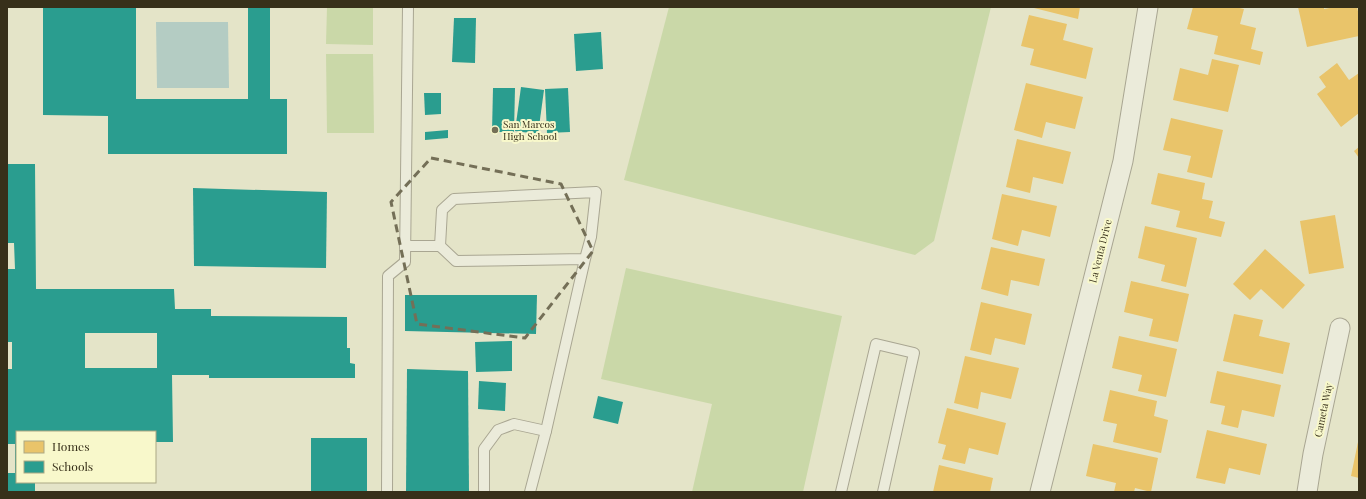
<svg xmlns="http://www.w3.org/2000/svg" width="1366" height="499" font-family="'Playfair Display',serif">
<rect width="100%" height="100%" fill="#e4e4c8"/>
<g fill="#cad8a8">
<polygon points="327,7 373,7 373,45 326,44"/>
<polygon points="669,7 991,7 934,241 915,255 624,180"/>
<polygon points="326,54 373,54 374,133 327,133"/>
<polygon points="626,268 842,316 803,492 692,492 712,404 601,379"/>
</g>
<polygon fill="#b4ccc3" points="156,22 228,22 229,88 157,88"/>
<g fill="#e9c46a">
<polygon points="1030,7 1080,7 1078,19"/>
<polygon points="1193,7 1235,7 1244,9 1240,24 1256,28 1251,49 1263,52 1260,65 1214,54 1218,36 1187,29"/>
<polygon points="1298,7 1324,7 1324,9 1335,7 1357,7 1359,16 1359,36 1307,47"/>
<polygon points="1029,15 1067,24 1063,40 1093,48 1086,79 1030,65 1034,49 1021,46"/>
<polygon points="1212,59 1239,65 1228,112 1173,100 1180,68 1208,75"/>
<polygon points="1337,63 1349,80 1359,73 1359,113 1341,127 1317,94 1326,87 1319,77"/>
<polygon points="1026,83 1083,97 1075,129 1046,122 1042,138 1014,130"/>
<polygon points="1171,118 1223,130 1212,178 1187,172 1191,156 1163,150"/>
<polygon points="1017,139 1071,152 1063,184 1033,177 1030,193 1006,187"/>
<polygon points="1359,147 1359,158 1354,151"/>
<polygon points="1158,173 1205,183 1202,199 1213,201 1209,218 1225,222 1221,237 1176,227 1180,211 1151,204"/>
<polygon points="1002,194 1057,206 1050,237 1022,230 1018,246 992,239"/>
<polygon points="1335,215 1344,268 1309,274 1300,221"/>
<polygon points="1145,226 1197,238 1186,287 1161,281 1165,265 1138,258"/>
<polygon points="991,247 1045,259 1039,286 1011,280 1008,296 981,289"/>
<polygon points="1265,249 1305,285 1283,309 1261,289 1250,300 1233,284"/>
<polygon points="1131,281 1189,294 1178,342 1149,336 1153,319 1124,312"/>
<polygon points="981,302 1032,314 1025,345 995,338 991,355 970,350"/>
<polygon points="1234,314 1263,320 1259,336 1290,343 1283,374 1223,361"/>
<polygon points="1119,336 1177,349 1166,397 1138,391 1142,375 1112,368"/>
<polygon points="965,356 1019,368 1011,399 981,392 978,409 954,403"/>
<polygon points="1217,371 1281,385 1274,417 1242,410 1238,428 1221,424 1225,406 1210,403"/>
<polygon points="1110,390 1157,401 1154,416 1168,420 1161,453 1113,442 1117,424 1103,421"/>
<polygon points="947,408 1006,423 998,455 969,448 965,464 942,459 946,445 938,443"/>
<polygon points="1207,430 1267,444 1260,475 1229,468 1225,484 1196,478"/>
<polygon points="1358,442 1359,442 1359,478 1351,476"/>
<polygon points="1093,444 1158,458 1151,492 1135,488 1134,492 1114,492 1116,483 1086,476"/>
<polygon points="939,465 993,478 990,492 933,492"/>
</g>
<g fill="#2a9d8f" fill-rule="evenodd">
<polygon points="43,7 136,7 136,99 248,99 248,7 270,7 270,99 287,99 287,154 108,154 108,116 43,115"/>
<polygon points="454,18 476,18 475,63 452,62"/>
<polygon points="601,32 603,69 576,71 574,34"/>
<polygon points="521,87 544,90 538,134 515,131"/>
<polygon points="493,88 515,88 514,132 492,132"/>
<polygon points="568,88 570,132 547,133 545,89"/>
<polygon points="424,93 441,93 441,114 425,115"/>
<polygon points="448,130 448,138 425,140 425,132"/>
<path d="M7,164H35L36,289H174L175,309H211V316L347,317V348H350V363L355,364V378H209V375H172L173,442H155V432H17V482H35V492H7V473H15V444H7V369H12V342H7V269H15L14,243H7ZM85,333H157V368H85Z"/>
<polygon points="193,188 327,192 326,268 194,266"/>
<polygon points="405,295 537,295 536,334 405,331"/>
<polygon points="512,341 512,371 476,372 475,342"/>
<polygon points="407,369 468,371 469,492 406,492"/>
<polygon points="479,381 506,383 505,411 478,409"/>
<polygon points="598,396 623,402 618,424 593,418"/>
<rect x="311" y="438" width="56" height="54"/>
</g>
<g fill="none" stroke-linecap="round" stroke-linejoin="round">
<g stroke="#a9a692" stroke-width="12">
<g id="lane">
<polyline points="405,246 440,246"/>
<polyline points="387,492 388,276 405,262 408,7"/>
<polyline points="484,492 484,449 498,430 514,424 546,431"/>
<polyline points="530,492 546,431 585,259 591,237 596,192 454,199 442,210 440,246 456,261 585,259"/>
<polyline points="841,492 876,344 914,353 883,492"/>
</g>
</g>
<g stroke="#a9a692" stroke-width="21">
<g id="street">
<polyline points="1040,492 1123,161 1148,7"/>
<polyline points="1307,492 1313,454 1340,328"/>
</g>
</g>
<use href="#lane" stroke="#ebebda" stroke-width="10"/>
<use href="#street" stroke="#ebebda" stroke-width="19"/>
</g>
<path fill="none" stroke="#746f57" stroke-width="3" stroke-dasharray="8 5" stroke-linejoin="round" d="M431,158L561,184L593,251L525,338L417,324L391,202Z"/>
<circle fill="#746f57" stroke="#f8f8cb" stroke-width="1.5" cx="495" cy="130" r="4"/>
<g text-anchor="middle" stroke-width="4" stroke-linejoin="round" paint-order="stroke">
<g font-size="10" fill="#37301a" stroke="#f8f8cb" text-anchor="start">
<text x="503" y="128">San Marcos<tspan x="503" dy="12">High School</tspan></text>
</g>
<g font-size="10" fill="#37301a" stroke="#f8f8cb">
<text transform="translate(1100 251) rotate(-76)" y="4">La Venta Drive</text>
<text transform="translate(1323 410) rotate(-78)" y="4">Cameta Way</text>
</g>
</g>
<rect width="1366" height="499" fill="none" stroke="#37301a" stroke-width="16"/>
<rect x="16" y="431" width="140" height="52" fill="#f8f8cb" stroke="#aba884"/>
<rect x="24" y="441" width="20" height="12" fill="#e9c46a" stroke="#aba884"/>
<text x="52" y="451" font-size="12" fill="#37301a">Homes</text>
<rect x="24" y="461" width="20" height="12" fill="#2a9d8f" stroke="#aba884"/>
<text x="52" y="471" font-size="12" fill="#37301a">Schools</text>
</svg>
